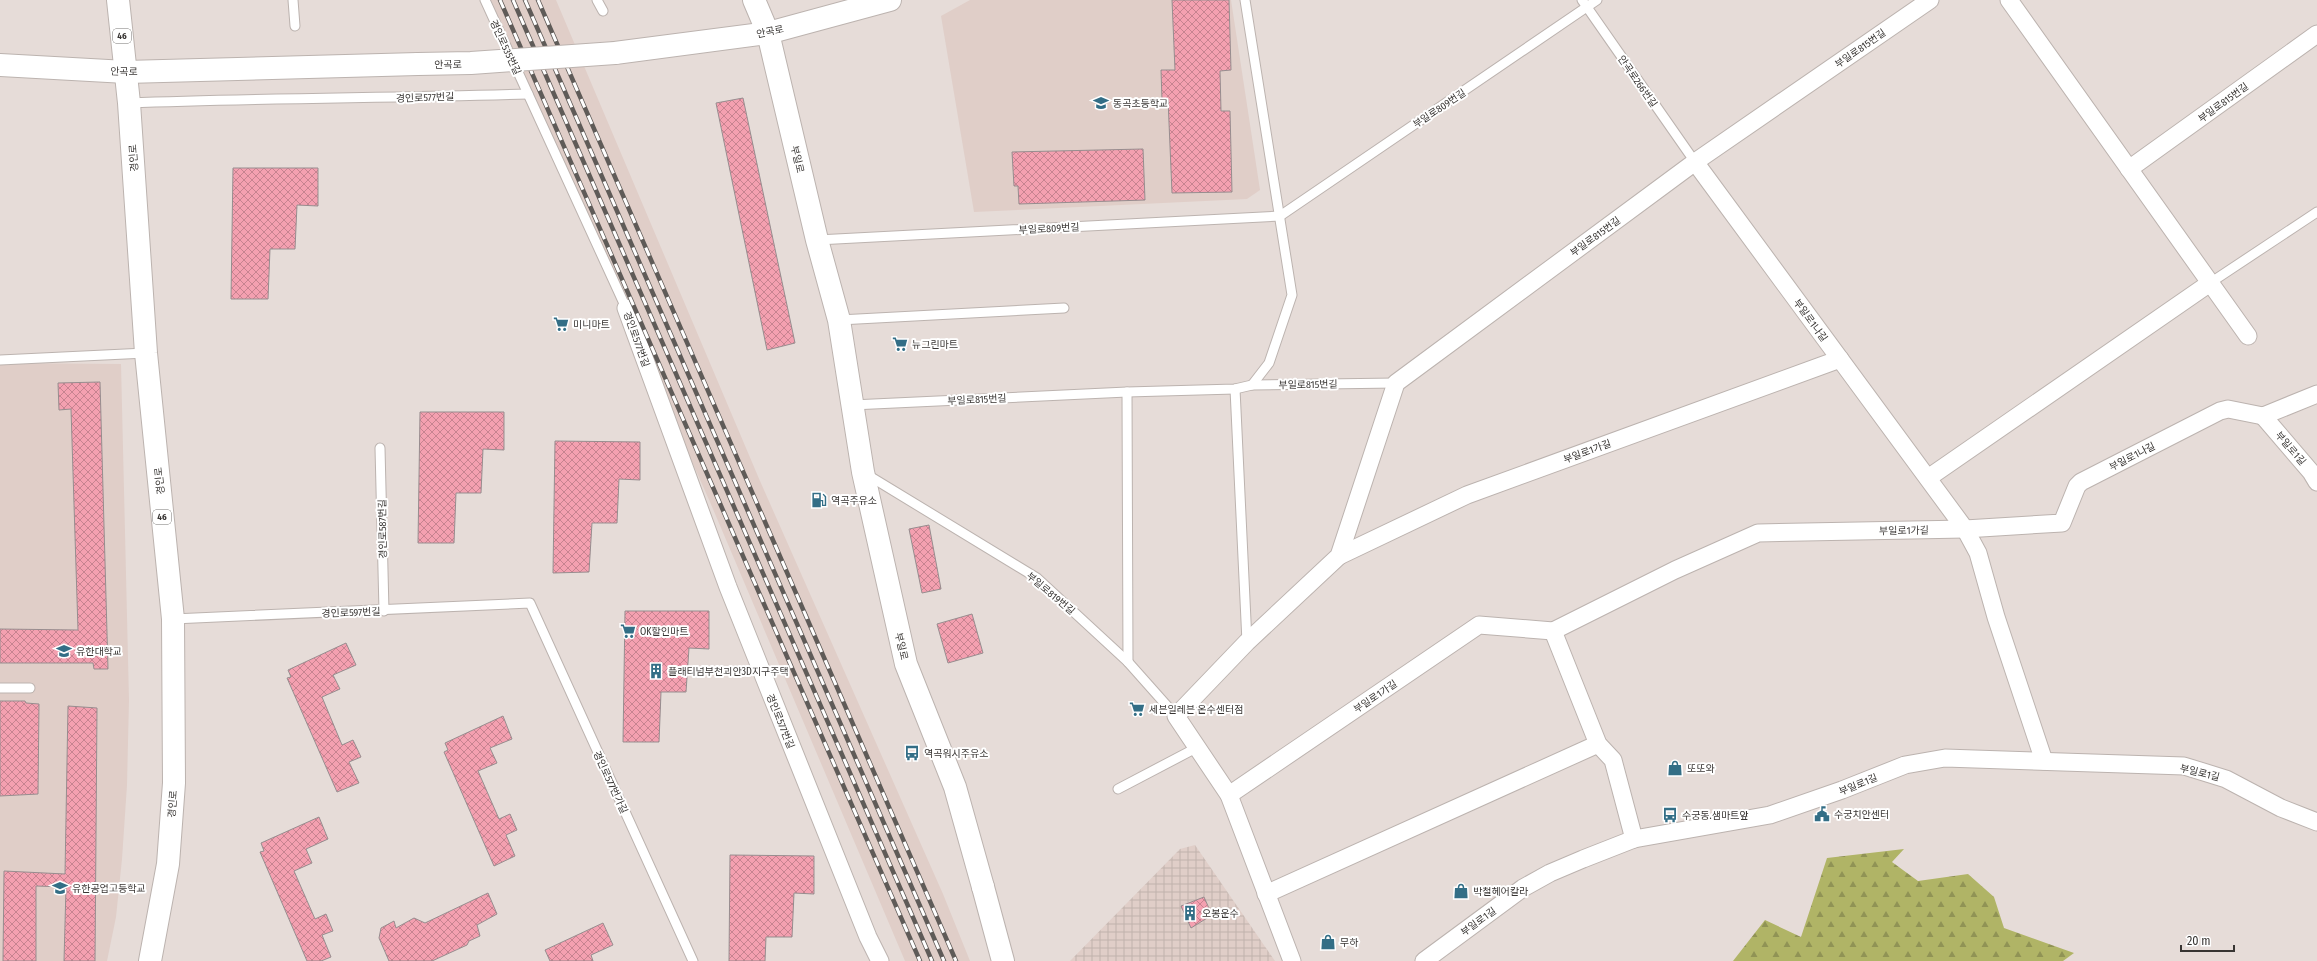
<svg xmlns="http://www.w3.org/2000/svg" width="2317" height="961" font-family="'Fira Sans Condensed','Noto Sans KR',sans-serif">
<defs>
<pattern id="industrial-grid" width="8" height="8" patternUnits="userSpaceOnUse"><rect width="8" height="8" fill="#e0cec8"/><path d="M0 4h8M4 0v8" fill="none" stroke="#c1b2ac"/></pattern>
<pattern id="forest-firs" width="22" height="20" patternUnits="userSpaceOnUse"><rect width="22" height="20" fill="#b0b466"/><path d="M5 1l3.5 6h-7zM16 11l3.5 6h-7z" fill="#909355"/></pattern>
<pattern id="building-cross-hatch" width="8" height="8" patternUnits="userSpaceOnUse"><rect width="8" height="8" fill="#f4a0b0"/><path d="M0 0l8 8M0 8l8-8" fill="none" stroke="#c78390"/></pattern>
</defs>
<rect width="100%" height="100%" fill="#e6dcd8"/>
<g fill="#e0cec8">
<polygon points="491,0 556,0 760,481 943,894 970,961 905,961 710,502 571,192"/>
<polygon points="970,0 1231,0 1260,190 1247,199 974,212 941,16"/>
<polygon points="0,363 121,364 129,700 127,785 122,859 116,917 107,961 0,961"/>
</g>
<polygon fill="url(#industrial-grid)" points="1195,845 1275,961 1070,961 1180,849"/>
<polygon fill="url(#forest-firs)" points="1904,849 1892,862 1918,881 1968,874 1994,897 2004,928 2074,953 2063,961 1733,961 1765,920 1801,937 1827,858"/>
<g fill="url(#building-cross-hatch)" stroke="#978d8f">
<polygon points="1172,0 1229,0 1231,70 1220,71 1221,111 1230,111 1232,192 1172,193 1168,99 1162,100 1161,70 1175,70"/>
<polygon points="743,98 795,343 767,350 716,103"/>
<polygon points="1143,149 1145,200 1019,204 1018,186 1014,186 1012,152"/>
<polygon points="233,168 318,168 318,206 297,205 295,249 270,249 268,299 231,299"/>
<polygon points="100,382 108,669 94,669 93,663 0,663 0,629 78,630 71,409 59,410 58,383"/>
<polygon points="420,412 504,412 504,450 483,449 481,493 456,493 454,543 418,543"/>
<polygon points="555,441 640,442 640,480 619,479 617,523 592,523 589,572 553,573"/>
<polygon points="929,525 941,589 922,593 909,529"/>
<polygon points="625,611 709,611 709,649 689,648 686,692 661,692 659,742 623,742"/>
<polygon points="972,614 983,653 948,663 937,624"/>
<polygon points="346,643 356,665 333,675 340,689 322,697 342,745 353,740 361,757 349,762 359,783 337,792 287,678 291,677 288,670"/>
<polygon points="0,701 25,701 26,703 39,704 38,794 0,796"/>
<polygon points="68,706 97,708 95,961 64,961 66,887 36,886 36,961 3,961 4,871 65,874"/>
<polygon points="503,716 512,739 490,748 497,763 478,771 499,819 510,814 517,830 506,835 515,856 494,866 444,752 448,750 445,743"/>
<polygon points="319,817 328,839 306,849 312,863 294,871 315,919 326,914 333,931 322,935 331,957 321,961 307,961 260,852 264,851 261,843"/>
<polygon points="730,855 814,856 814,894 794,893 792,937 766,937 765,961 729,961"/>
<polygon points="488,893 497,914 477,925 480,936 469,941 467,945 432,961 389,961 379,938 381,928 394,921 396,928 414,918 425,923"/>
<polygon points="1204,897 1212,915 1191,928 1181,906"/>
<polygon points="603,923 613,945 591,955 593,961 550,961 545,950"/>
</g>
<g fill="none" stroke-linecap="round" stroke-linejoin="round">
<g stroke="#bcb3af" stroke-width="11">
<g id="service">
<polyline points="293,0 295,26"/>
<polyline points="485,0 626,308"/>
<polyline points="597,0 603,11"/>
<polyline points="1245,0 1292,295 1269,363 1252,385"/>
<polyline points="1582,0 1695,162"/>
<path d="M129,103C262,98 395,98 528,94"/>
<polyline points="817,240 1280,216 1597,0"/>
<polyline points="2210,283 2317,212"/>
<polyline points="839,320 1064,308"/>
<polyline points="0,360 146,353"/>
<polyline points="1235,389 1247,642"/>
<polyline points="1127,392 1128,662"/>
<polyline points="852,405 1127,392 1235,389 1252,385 1396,383"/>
<polyline points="380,448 384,611"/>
<polyline points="866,474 1037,578 1128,662 1176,716"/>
<polyline points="173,619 530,603 693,961"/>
<polyline points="0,688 30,688"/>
<polyline points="1118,789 1198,747"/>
</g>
</g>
<g stroke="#bcb3af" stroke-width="19">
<g id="minor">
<polyline points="2009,0 2248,336"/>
<polyline points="1695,162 1965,529 1978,553 1996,617 2044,761"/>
<polyline points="2129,169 2317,34"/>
<polyline points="626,308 728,587 868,937 880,961"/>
<polyline points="2263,416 2311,472 2317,482"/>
<polyline points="1928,478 2210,283"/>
<polyline points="1339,556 1467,495 1840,359"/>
<polyline points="1553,631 1598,744 1613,760 1634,839"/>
<polyline points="1229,795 1479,625 1553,631 1675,570 1758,533 1965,529 2062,523 2077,486 2081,482 2220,411 2228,409 2263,416 2317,394"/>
<polyline points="1266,894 1598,744"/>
<polyline points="1292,961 1229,795 1176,716 1247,642 1339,556 1396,383 1695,162 1930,0"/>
<polyline points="1424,961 1523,888 1550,873 1583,859 1634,839 1770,815 1842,790 1905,765 1945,758 2184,766 2226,779 2281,808 2317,822"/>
</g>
</g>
<g stroke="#bcb3af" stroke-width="24">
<g id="tertiary">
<polyline points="754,0 768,33 817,240 839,320 863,472 906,664 955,787 983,887"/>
<polyline points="615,53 768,33 890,0"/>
<polyline points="0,65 126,72 418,64"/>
</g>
</g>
<g stroke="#bcb3af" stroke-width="24">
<polyline id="secondary" points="983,887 1003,961"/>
</g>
<g stroke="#bcb3af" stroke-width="24">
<polyline id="primary" points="118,0 129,103 146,353 173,619 174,783 168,864 150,961"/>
</g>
<use href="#service" stroke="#fff" stroke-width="9"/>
<use href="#minor" stroke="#fff" stroke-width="17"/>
<use href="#tertiary" stroke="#fff" stroke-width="22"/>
<use href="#secondary" stroke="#fff" stroke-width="22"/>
<use href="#primary" stroke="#fff" stroke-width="22"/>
<g stroke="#5f5b58" stroke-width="4.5">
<g id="rail">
<polyline points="500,0 920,961"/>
<polyline points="513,0 932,961"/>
<polyline points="525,0 944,961"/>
<polyline points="538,0 956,961"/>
</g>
</g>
<use href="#rail" stroke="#fff" stroke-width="3" stroke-dasharray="9" stroke-linecap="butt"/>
<g stroke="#bcb3af" stroke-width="24" stroke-linecap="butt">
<polyline id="tertiary-bridge" points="418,64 471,63 615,53"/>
</g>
<use href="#tertiary-bridge" stroke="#fff" stroke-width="22"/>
</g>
<defs>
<g id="school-bare" transform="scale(1.2)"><path d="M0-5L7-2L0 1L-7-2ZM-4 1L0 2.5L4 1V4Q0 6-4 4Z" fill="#336e86" stroke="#fff" stroke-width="2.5" paint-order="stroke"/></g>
<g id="supermarket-bare" transform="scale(1.2)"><path d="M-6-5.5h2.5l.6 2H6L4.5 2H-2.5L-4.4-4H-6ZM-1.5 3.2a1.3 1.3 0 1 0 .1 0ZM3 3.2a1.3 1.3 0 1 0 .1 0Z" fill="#336e86" stroke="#fff" stroke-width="2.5" paint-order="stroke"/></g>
<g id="fuel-bare" transform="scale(1.2)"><path d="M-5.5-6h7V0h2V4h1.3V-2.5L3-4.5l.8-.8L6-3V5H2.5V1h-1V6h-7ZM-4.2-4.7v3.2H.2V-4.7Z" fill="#336e86" stroke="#fff" stroke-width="2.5" paint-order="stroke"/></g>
<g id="university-bare" transform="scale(1.2)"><path d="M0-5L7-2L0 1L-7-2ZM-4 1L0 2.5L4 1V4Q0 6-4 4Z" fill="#336e86" stroke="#fff" stroke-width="2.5" paint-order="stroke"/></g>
<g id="building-bare" transform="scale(1.2)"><path d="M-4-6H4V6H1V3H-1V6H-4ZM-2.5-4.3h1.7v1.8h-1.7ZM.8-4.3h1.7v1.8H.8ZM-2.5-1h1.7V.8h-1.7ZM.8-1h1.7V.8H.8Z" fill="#336e86" stroke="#fff" stroke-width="2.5" paint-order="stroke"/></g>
<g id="bus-bare" transform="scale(1.2)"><path d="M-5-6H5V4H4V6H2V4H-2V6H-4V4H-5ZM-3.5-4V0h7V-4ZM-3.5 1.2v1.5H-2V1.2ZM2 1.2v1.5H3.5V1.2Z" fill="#336e86" stroke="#fff" stroke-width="2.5" paint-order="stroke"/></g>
<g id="shop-bare" transform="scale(1.2)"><path d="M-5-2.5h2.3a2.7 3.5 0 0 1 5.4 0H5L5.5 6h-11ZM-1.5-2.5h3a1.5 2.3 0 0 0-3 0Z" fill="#336e86" stroke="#fff" stroke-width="2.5" paint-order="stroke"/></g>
<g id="civic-bare" transform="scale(1.2)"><path d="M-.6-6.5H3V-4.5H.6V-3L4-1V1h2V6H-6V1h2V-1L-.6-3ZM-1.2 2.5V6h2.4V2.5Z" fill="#336e86" stroke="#fff" stroke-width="2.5" paint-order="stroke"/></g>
</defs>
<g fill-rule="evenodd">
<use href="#school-bare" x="1101" y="103"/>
<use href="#supermarket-bare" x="561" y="324"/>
<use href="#supermarket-bare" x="900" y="344"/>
<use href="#fuel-bare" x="819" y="500"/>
<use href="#supermarket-bare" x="628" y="631"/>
<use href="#university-bare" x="64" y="651"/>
<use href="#building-bare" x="656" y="671"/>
<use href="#supermarket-bare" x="1137" y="709"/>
<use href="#bus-bare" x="912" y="753"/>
<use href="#shop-bare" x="1675" y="768"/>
<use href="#civic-bare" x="1822" y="814"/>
<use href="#bus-bare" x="1670" y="815"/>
<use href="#school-bare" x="60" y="888"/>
<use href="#shop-bare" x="1461" y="891"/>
<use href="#building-bare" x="1190" y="913"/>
<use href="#shop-bare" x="1328" y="942"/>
</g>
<g text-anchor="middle" stroke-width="4" stroke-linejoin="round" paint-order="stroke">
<g fill="#fff" stroke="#747270" stroke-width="1">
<rect x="113" y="29" width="18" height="14" rx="3"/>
<rect x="153" y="510" width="18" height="14" rx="3"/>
</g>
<g font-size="9" font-weight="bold" fill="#383533">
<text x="122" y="39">46</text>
<text x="162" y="520">46</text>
</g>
<g font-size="10" fill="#383533" stroke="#fff">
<text transform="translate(770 31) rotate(-12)" y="4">안곡로</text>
<text transform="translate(506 47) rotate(65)" y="4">경인로535번길</text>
<text transform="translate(1860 48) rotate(-35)" y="4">부일로815번길</text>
<text transform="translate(448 64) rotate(-1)" y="4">안곡로</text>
<text transform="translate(124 71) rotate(1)" y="4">안곡로</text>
<text transform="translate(1638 81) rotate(55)" y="4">안곡로266번길</text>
<text transform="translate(425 97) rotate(-2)" y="4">경인로577번길</text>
<text transform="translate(2223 102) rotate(-36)" y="4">부일로815번길</text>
<text transform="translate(1439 108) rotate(-34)" y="4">부일로809번길</text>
<text transform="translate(133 158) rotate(-94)" y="4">경인로</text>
<text transform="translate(798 159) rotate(77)" y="4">부일로</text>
<text transform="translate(1049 228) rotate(-3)" y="4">부일로809번길</text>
<text transform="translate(1595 236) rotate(-36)" y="4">부일로815번길</text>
<text transform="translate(1811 320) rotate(54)" y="4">부일로1나길</text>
<text transform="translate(637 339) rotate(70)" y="4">경인로577번길</text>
<text transform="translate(1308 384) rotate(-1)" y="4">부일로815번길</text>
<text transform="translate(977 399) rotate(-3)" y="4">부일로815번길</text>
<text transform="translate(2291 448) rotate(49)" y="4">부일로1길</text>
<text transform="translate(1587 451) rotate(-20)" y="4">부일로1가길</text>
<text transform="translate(2132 456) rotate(-27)" y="4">부일로1나길</text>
<text transform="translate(159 481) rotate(-96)" y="4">경인로</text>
<text transform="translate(382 529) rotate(-91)" y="4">경인로587번길</text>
<text transform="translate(1904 530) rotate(-1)" y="4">부일로1가길</text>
<text transform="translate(1051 593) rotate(40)" y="4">부일로819번길</text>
<text transform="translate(351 612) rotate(-2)" y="4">경인로597번길</text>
<text transform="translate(902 646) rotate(77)" y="4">부일로</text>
<text transform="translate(1375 696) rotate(-34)" y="4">부일로1가길</text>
<text transform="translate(781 721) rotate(68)" y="4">경인로577번길</text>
<text transform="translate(2200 772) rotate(14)" y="4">부일로1길</text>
<text transform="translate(611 782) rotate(65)" y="4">경인로577번가길</text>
<text transform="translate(1858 784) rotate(-22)" y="4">부일로1길</text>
<text transform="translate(172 804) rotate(-86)" y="4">경인로</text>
<text transform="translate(1478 921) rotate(-36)" y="4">부일로1길</text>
</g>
<g font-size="10" fill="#383533" stroke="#fff" text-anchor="start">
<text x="1113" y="107">동곡초등학교</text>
<text x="573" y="328">미니마트</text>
<text x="912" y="348">뉴그린마트</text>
<text x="831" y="504">역곡주유소</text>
<text x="640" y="635">OK할인마트</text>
<text x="76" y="655">유한대학교</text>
<text x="668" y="675">플래티넘부천괴안3D지구주택</text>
<text x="1149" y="713">세븐일레븐 온수센터점</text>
<text x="924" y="757">역곡워시주유소</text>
<text x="1687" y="772">또또와</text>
<text x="1834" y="818">수궁치안센터</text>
<text x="1682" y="819">수궁동.샘마트앞</text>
<text x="72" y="892">유한공업고등학교</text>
<text x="1473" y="895">박철헤어칼라</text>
<text x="1202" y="917">오봉운수</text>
<text x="1340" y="946">무하</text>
</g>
</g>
<path d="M2181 945v6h53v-6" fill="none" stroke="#383533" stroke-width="2"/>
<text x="2187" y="945" font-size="12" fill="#383533" stroke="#ffffff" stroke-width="3" paint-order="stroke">20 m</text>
</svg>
